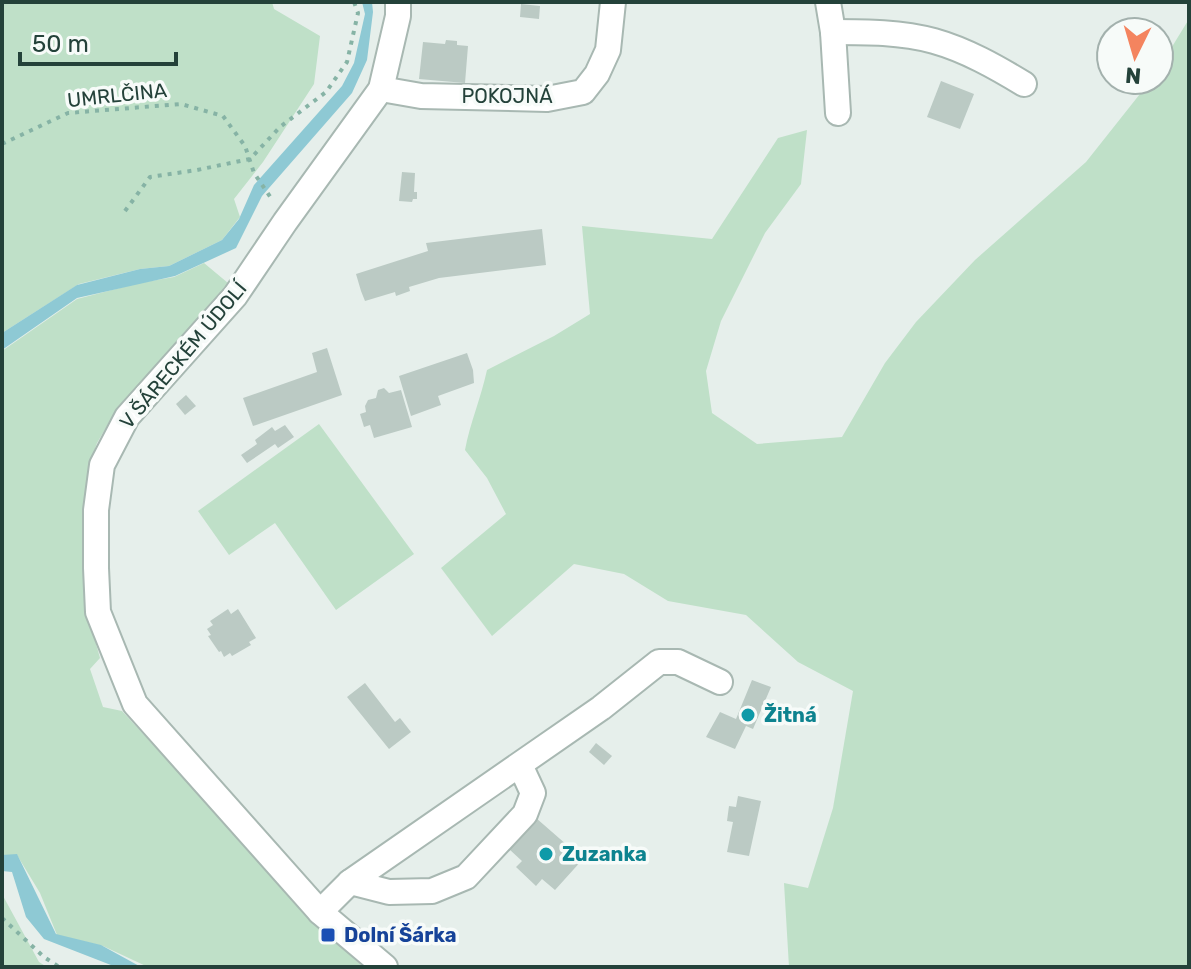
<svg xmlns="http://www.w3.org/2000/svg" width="1191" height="969" font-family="Rubik,sans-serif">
<rect width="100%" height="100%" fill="#e6efeb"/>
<g fill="#bfe0c8">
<polygon points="2,2 272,2 274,9 320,36 314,84 263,162 234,199 240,217 222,240 169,266 140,269 79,284 2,333"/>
<path d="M1189,19V967H789L784,883L808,888L833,808L853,691L798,662L746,615L668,601L624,574L574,564L492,636L441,568L506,514L487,478L465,450C470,423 481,398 487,370L554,336L590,314L582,226L712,239L778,138L807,130L801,184L765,233L721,321L706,371L712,413L757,444L842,437L885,363L916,322L975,260L1086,162L1151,80H1159V68Z"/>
<polygon points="204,263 228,283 214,303 111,419 97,443 89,466 86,502 87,612 100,658 90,669 103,707 122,711 287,890 292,901 363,967 148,967 103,946 57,935 40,893 17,855 2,856 2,351 77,299 139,283 174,277"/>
<polygon points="319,424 414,554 336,610 275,523 229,555 198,511"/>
<polygon points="2,894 39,962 47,967 2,967"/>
</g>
<g fill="#8ec9d4">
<polygon points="362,2 372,2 373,12 367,60 352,93 262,196 236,248 175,276 77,298 2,350 2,333 77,285 140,269 169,266 222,240 239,219 254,185 342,86 354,63 365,14"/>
<polygon points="17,854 56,934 101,945 141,967 116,967 44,939 26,917 12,872 2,871 2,855"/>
</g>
<g fill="#bbcac4">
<polygon points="521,4 540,6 539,19 520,17"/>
<polygon points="446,40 457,41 457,45 468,46 465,83 419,79 423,42 445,44"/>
<polygon points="941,81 974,94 960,129 927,117"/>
<polygon points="402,172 415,173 414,192 417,192 417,199 413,199 412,202 399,201"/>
<polygon points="542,229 546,265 439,278 409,287 410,291 396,296 395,292 365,301 361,291 356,274 428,251 426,243"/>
<polygon points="327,348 342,395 253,426 243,398 317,372 312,353"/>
<polygon points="467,353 473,370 474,383 438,396 441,405 411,416 399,376"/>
<polygon points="384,388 389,393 401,390 412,427 374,438 370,425 364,427 360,414 366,412 365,406 368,400 376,398 378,390"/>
<polygon points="186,395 196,406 185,415 176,404"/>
<polygon points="285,425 294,437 278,448 275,444 247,463 241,455 257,444 255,440 272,427 275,431"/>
<polygon points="228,609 231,614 238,609 256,638 249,642 251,645 232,656 230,653 224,657 221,651 219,652 208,636 211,635 207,629 213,625 210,621"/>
<polygon points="752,680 771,687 753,729 746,726 735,749 706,737 720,712 736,719"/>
<polygon points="365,683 395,722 400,718 411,732 389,749 347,697"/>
<polygon points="596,743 612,756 604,765 589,752"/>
<polygon points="738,796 761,801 749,856 727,852 733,822 727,821 729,806 736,807"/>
<polygon points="536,818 583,859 555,890 542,879 536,886 516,867 522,861 509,849"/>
</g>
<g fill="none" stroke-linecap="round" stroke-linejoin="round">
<g stroke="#a8b8b2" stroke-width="28">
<g id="minor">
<polyline points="828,2 833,32 838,113"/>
<path d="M833,32C866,32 901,32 934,41C966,50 996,67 1024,84"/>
<polyline points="381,89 421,96 547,99 583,92 597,74 608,50 613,2"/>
<polyline points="350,882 389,892 432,891 466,877 525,814 533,793 520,765"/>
<polyline points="320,912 350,882 601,708 659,662 678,662 720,682"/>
<polyline points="385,967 320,912 135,704 98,612 96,568 96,510 102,465 127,417 235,296 285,222 381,89 398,16 398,2"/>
</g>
</g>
<g stroke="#86b3a5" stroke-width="4" stroke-dasharray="4 6" stroke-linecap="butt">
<polyline points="2,144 68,113 181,104 223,116 245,146 254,173 273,201"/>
<polyline points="125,211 150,177 197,170 250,159 280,127 326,92 347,62 358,13 354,2"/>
<polyline points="2,918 44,957 59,967"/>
</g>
<use href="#minor" stroke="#fff" stroke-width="24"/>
</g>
<g fill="#0f9aa8" stroke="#f7fbf9" stroke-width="3">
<circle cx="748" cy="715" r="8"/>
<circle cx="546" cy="854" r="8"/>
</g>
<rect fill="#1a4fb4" stroke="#f7fbf9" stroke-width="3" x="320" y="927" width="16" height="16" rx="4"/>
<g text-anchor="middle" stroke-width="7" stroke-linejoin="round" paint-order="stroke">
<g font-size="20" fill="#24423a" stroke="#f7fbf9">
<text transform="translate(117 95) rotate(-6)" y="7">UMRLČINA</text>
<text x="507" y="103">POKOJNÁ</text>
<text transform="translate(183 355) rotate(-50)" y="7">V ŠÁRECKÉM ÚDOLÍ</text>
</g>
<g font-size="20" font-weight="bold" fill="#0d838f" stroke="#f7fbf9" text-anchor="start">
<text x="764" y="722">Žitná</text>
<text x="562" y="861">Zuzanka</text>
</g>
<g font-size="20" font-weight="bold" fill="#164399" stroke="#f7fbf9" text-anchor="start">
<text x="344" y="942">Dolní Šárka</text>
</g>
</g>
<rect width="1191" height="969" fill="none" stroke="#24423a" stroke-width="8"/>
<g transform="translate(1135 56) rotate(185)"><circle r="38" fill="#f7fbf9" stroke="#a3b1ad" stroke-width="2"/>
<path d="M0-6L14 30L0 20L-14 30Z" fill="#f4845f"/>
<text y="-12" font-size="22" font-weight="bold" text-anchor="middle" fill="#24423a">N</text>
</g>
<path d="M20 52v12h156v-12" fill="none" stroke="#24423a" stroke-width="4"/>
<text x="32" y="52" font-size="24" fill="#24423a" stroke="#f7fbf9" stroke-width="6" paint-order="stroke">50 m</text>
</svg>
